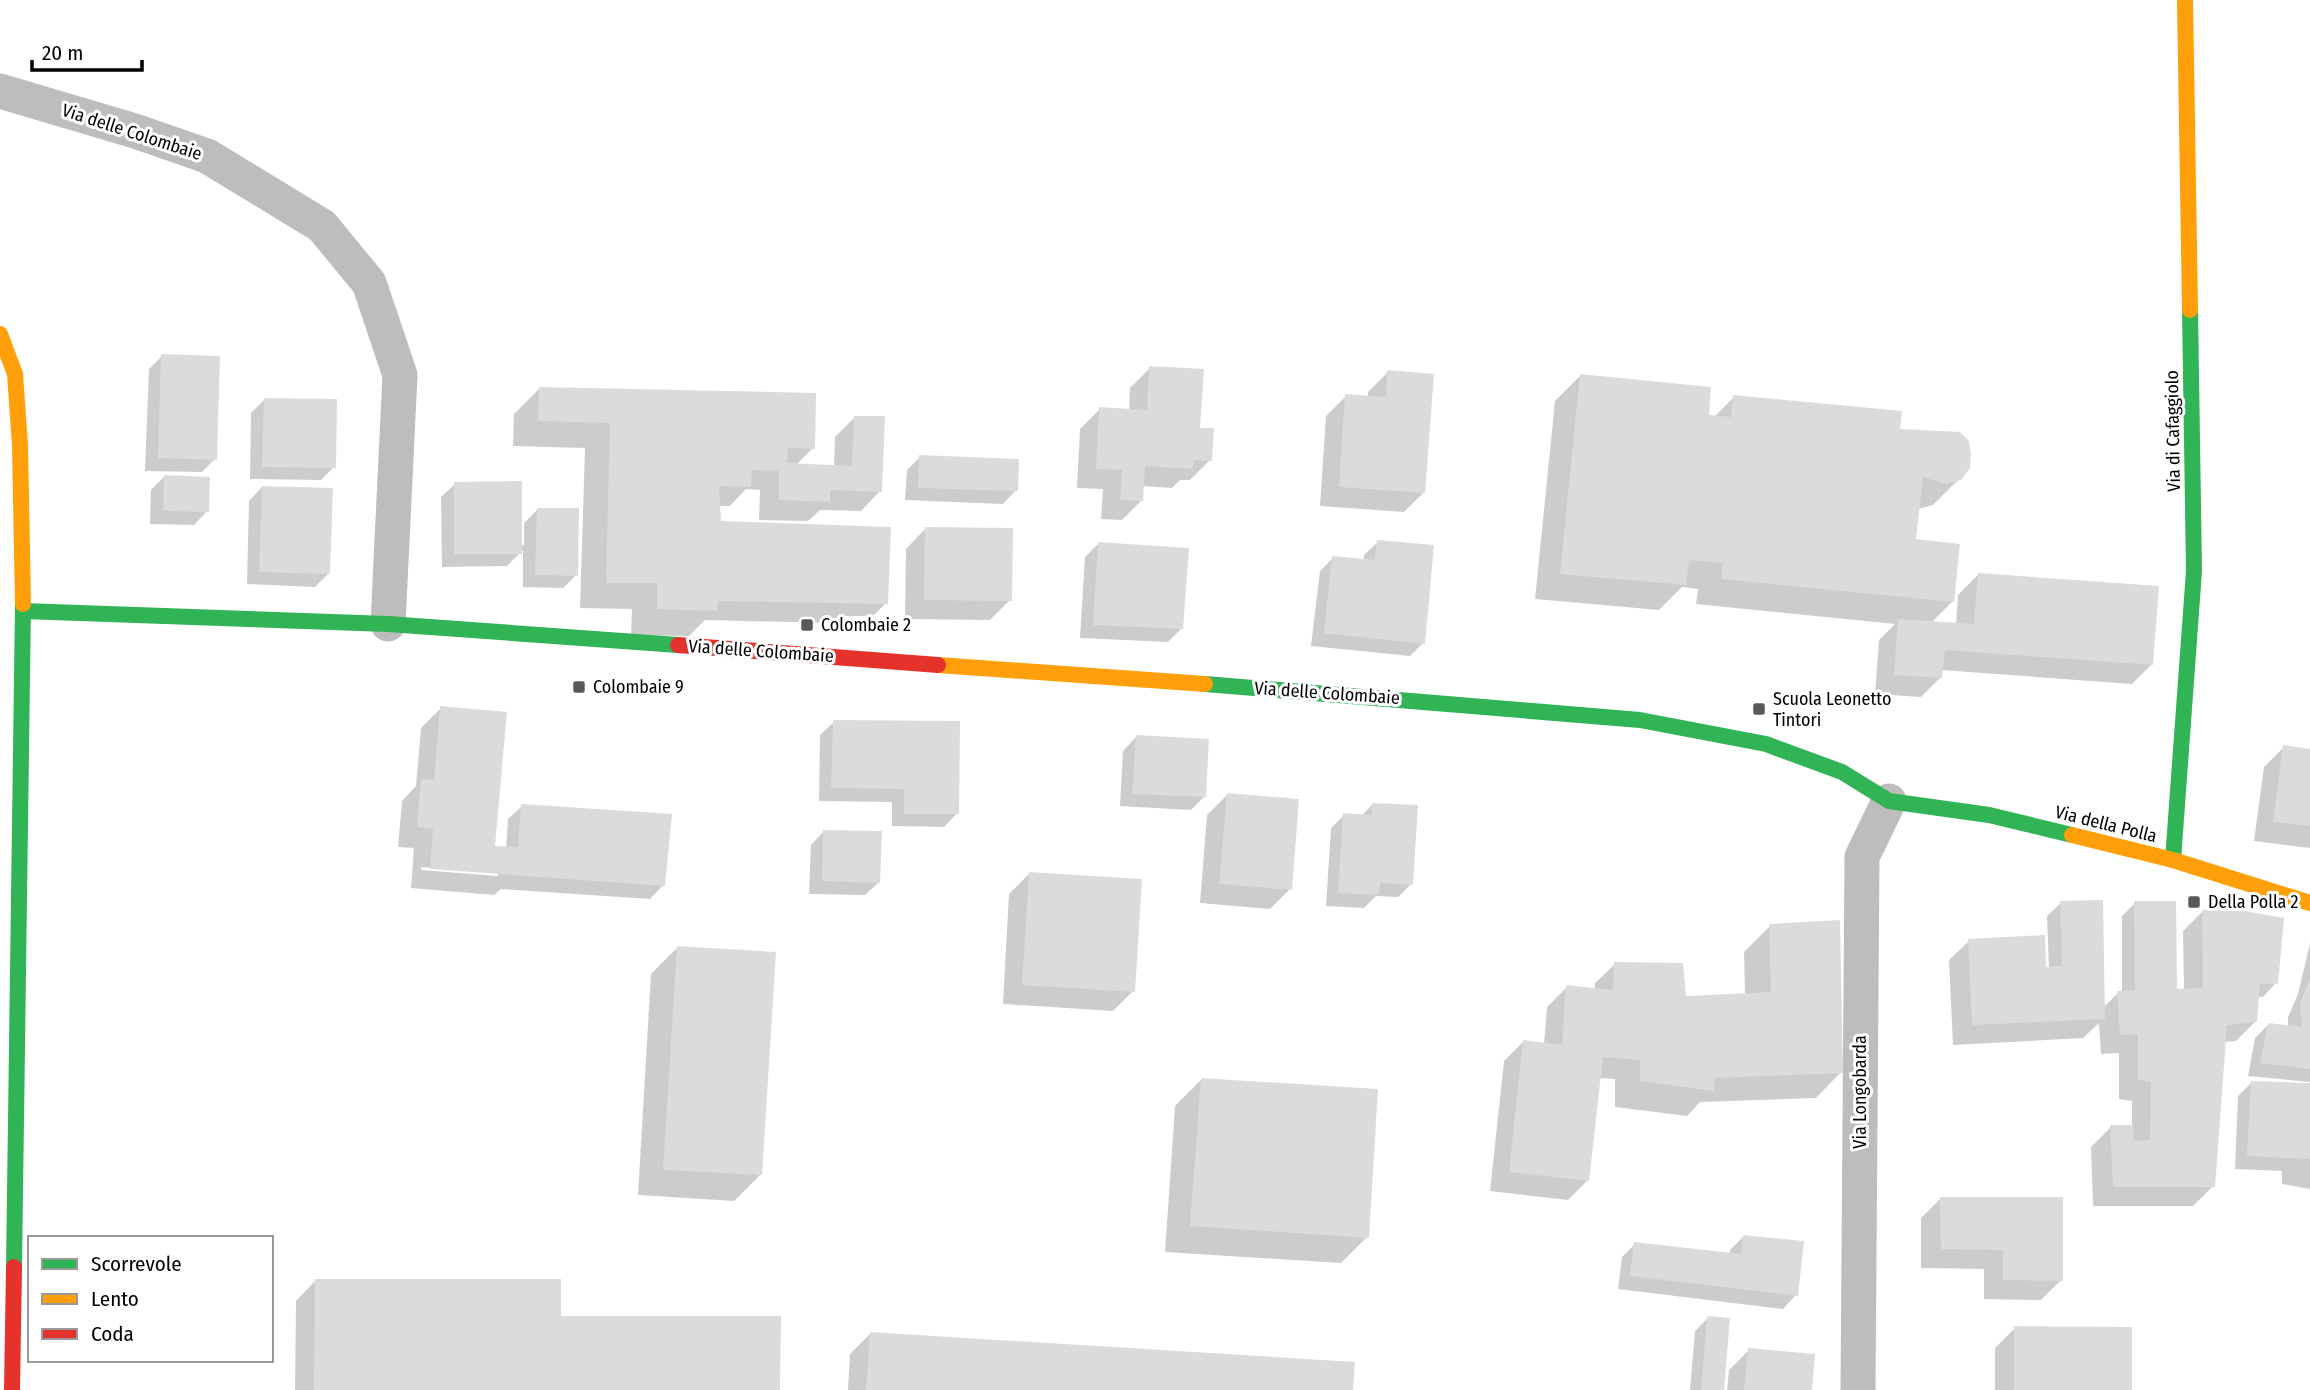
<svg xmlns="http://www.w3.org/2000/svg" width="2310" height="1390" font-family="'Fira Sans Condensed',sans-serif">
<rect width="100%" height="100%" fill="#fff"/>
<g fill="#0003" fill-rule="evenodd">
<polygon points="162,356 215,459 202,472 145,471 149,369"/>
<polygon points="1150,368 1199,429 1210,460 1190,480 1180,480 1172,488 1142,486 1141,501 1122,520 1101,519 1103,489 1077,488 1080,429 1100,409 1129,411 1130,388"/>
<polygon points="1388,372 1424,492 1404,512 1320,506 1326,416 1346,396 1368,397 1368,392"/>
<polygon points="1581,375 1707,417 1714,417 1734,397 1898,430 1960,478 1933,505 1918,509 1914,541 1953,601 1931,623 1956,624 1958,595 1978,575 2152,664 2132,684 1941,670 1941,677 1921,697 1875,694 1879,640 1895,624 1696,604 1698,589 1682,587 1659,610 1535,599 1555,401"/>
<polygon points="540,388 813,448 796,465 834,467 835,437 855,417 880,491 861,511 820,510 808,521 759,520 760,490 746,489 730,506 719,506 719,525 886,603 873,616 838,616 832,623 705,620 689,636 631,635 632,609 580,608 585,448 513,446 514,414"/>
<polygon points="264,400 334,467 321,480 250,479 251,413"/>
<polygon points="920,457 1016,490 1003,504 905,500 907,470"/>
<polygon points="164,477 207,511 194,525 150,524 151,490"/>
<polygon points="455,484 520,545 524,545 524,523 537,510 576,575 563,588 523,587 523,550 507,566 442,567 441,497"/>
<polygon points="262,487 329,573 315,587 247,584 249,501"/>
<polygon points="925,529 1010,600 990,620 905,619 906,549"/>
<polygon points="1378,542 1423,643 1410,656 1311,646 1320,571 1333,558 1364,561 1364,555"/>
<polygon points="1099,543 1181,629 1168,642 1080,638 1085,557"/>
<path d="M441,708L493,847L506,848L508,819L522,806L663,885L650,899L501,889L494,895L411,888L414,848L398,847L402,801L416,786L421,728ZM421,867L498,873V876L421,870Z"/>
<polygon points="834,722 957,813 944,827 892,826 892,802 819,801 820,735"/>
<polygon points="1136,737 1204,797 1191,810 1120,806 1123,751"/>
<polygon points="2284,747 2310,750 2310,848 2254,841 2264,767"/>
<polygon points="1227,795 1290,889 1270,909 1200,903 1207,815"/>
<polygon points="1373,804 1411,884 1398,897 1376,896 1364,908 1326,906 1331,828 1344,815 1361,816"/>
<polygon points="824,831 879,882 865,895 809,894 811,845"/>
<polygon points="1029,874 1133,991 1113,1011 1003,1004 1009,894"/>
<polygon points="2061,903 2103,1008 2118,993 2122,993 2122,916 2135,903 2175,991 2184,990 2183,931 2203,911 2276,983 2263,997 2258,997 2256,1021 2236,1041 2224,1042 2213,1186 2193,1206 2093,1206 2091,1147 2111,1127 2132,1127 2132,1101 2119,1099 2119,1053 2101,1054 2099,1023 2083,1038 1953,1045 1949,960 1969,941 2049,969 2047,916"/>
<polygon points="1770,926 1841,1072 1816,1098 1700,1102 1687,1116 1615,1107 1615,1079 1599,1078 1588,1180 1568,1200 1490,1191 1504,1061 1524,1041 1544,1044 1547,1007 1567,987 1595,990 1595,983 1615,964 1684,998 1745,995 1744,952"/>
<polygon points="2310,943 2310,1082 2248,1076 2255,1038 2268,1025 2288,1027 2288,1017 2298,994"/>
<polygon points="677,948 760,1175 734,1201 638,1195 651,974"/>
<polygon points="1201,1080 1367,1237 1341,1263 1165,1252 1175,1106"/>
<polygon points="2252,1082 2310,1085 2310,1189 2282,1184 2282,1171 2235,1169 2238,1096"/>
<polygon points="1941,1198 2061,1280 2041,1300 1984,1299 1984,1269 1921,1268 1921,1218"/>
<polygon points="1743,1237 1796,1295 1783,1309 1618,1289 1622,1257 1635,1244 1730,1254 1730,1250"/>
<polygon points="315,1281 559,1318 779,1390 295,1390 296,1301"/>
<polygon points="1708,1318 1722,1390 1690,1390 1695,1331"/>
<polygon points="2015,1328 2130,1390 1995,1390 1995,1348"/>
<polygon points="870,1334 1352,1390 848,1390 850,1354"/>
<polygon points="1749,1350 1810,1390 1727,1390 1729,1370"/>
</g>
<g fill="#dbdbdb">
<polygon points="161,354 220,356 217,460 158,458"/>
<polygon points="1149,366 1204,369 1200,428 1214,428 1212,461 1193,460 1193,469 1145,466 1143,501 1120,500 1122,470 1096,469 1099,407 1147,410"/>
<polygon points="1387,370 1434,374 1425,493 1339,487 1345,394 1386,397"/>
<polygon points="1580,374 1711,387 1709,415 1731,417 1733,395 1902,411 1900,429 1960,432 1969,441 1971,454 1970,468 1961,480 1945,484 1923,477 1916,539 1960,544 1954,602 1721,579 1723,563 1689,560 1686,585 1560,574"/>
<polygon points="539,387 816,393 815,449 788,448 787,463 852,466 854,416 885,416 882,492 830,490 830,502 779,500 779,471 752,470 751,487 719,486 721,521 891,527 888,604 718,601 717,611 657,609 657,583 606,583 610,423 538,421"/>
<polygon points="264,398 337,399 336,468 262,467"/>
<polygon points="919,455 1019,459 1018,491 918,488"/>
<polygon points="164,475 210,477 209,512 163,511"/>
<polygon points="522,481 522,554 454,554 454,482"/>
<polygon points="262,486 333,488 330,574 259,572"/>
<polygon points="537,508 579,508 578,576 535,575"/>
<polygon points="925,527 1013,528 1012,601 924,600"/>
<polygon points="1377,540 1434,545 1425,644 1324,633 1332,556 1375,560"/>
<polygon points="1098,542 1189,548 1183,629 1093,625"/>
<polygon points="1978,573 2159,586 2153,665 1945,650 1942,678 1894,675 1898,619 1974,624"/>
<polygon points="440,706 507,712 495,846 518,847 521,804 672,814 665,886 430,869 433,829 417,827 421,779 434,780"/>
<polygon points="833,720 960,721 959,814 904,814 904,789 831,788"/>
<polygon points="1136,735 1209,739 1206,797 1132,794"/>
<polygon points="2283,745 2310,749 2310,826 2273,822"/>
<polygon points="1227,793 1299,799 1292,890 1219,884"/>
<polygon points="1372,803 1418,805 1413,885 1380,883 1379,895 1338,893 1343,813 1372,815"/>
<polygon points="823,830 882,831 880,883 822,881"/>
<polygon points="1029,872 1142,879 1135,992 1022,985"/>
<polygon points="2103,900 2105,1019 1972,1025 1968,939 2045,935 2046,967 2062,966 2060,901"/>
<polygon points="2134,901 2176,901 2177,989 2203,988 2202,910 2245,911 2284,918 2278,984 2260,984 2257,1022 2227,1025 2215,1187 2113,1187 2110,1125 2133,1125 2134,1141 2150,1140 2151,1082 2138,1080 2138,1034 2120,1035 2117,991 2135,990"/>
<polygon points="1840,920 1843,1073 1715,1078 1714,1091 1640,1081 1640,1060 1603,1057 1589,1181 1509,1172 1523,1040 1562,1045 1566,985 1613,990 1614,962 1683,963 1686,996 1771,992 1769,924"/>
<polygon points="677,946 776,952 762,1175 663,1170"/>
<polygon points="2310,979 2310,1069 2260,1063 2268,1023 2302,1027 2300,1003"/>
<polygon points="1201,1078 1378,1089 1369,1238 1190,1226"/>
<polygon points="2251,1081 2310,1083 2310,1159 2247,1156"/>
<polygon points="1940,1197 2063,1197 2063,1281 2003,1280 2003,1250 1941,1249"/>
<polygon points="1743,1235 1804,1241 1798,1296 1630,1276 1634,1242 1741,1254"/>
<polygon points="315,1279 561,1279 561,1316 781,1316 780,1390 314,1390"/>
<polygon points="1707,1316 1730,1318 1724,1390 1701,1390"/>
<polygon points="2014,1326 2132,1327 2132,1390 2014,1390"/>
<polygon points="870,1332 1355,1362 1353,1390 866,1390"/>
<polygon points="1748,1348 1815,1354 1812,1390 1744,1390"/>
</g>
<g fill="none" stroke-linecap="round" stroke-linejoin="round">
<g stroke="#bdbdbd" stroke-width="35">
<polyline points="0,91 135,131 207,156 322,226 369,283 400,375 388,624"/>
<polyline points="1858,1390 1862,857 1889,801"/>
</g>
<g stroke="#30b455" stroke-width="16">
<polyline points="23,611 388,624 678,645"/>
<polyline points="1205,684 1640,720 1766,744 1842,772 1889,801 1989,815 2072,835"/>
<polyline points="2173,860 2194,571 2190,310"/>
<polyline points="14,1267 23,604"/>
</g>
<g stroke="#ff9f0a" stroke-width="16">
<polyline points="2185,0 2190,310"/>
<polyline points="0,334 15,374 20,445 23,604"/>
<polyline points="938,665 1205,684"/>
<polyline points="2072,835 2173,860 2310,903"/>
</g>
<g stroke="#e5322d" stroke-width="16">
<polyline points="678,645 938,665"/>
<polyline points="12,1390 14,1267"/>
</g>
</g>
<g fill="#595959" stroke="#fff" stroke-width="2.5">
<rect x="800" y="618" width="14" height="14" rx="3.5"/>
<rect x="572" y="680" width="14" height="14" rx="3.5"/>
<rect x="1752" y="702" width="14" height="14" rx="3.5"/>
<rect x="2187" y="895" width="14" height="14" rx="3.5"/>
</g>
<g text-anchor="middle" stroke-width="6" stroke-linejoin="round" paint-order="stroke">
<g font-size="18" fill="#000" stroke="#fff">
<text transform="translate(132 132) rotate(18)" y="6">Via delle Colombaie</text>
<text transform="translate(2173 431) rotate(-91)" y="6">Via di Cafaggiolo</text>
<text transform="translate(761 651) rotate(4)" y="6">Via delle Colombaie</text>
<text transform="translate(1327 693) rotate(4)" y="6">Via delle Colombaie</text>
<text transform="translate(2106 824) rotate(14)" y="6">Via della Polla</text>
<text transform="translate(1860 1092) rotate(-90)" y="6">Via Longobarda</text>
</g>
<g font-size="18" fill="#000" stroke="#fff" text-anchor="start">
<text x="821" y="631">Colombaie 2</text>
<text x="593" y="693">Colombaie 9</text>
<text x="1773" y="705">Scuola Leonetto<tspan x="1773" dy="21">Tintori</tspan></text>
<text x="2208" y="908">Della Polla 2</text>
</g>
</g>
<rect x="28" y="1236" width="245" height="126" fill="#ffffff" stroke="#999999" stroke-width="2"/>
<rect x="42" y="1259" width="35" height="10" fill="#30b455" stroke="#999999" stroke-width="2"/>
<text x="91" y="1271" font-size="21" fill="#000000">Scorrevole</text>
<rect x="42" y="1294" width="35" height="10" fill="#ff9f0a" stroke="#999999" stroke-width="2"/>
<text x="91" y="1306" font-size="21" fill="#000000">Lento</text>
<rect x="42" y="1329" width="35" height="10" fill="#e5322d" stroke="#999999" stroke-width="2"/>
<text x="91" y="1341" font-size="21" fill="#000000">Coda</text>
<path d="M32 60v10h110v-10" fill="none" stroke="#000000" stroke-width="3.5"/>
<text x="42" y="60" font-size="21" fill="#000000" stroke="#ffffff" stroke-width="5" paint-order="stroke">20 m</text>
</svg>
